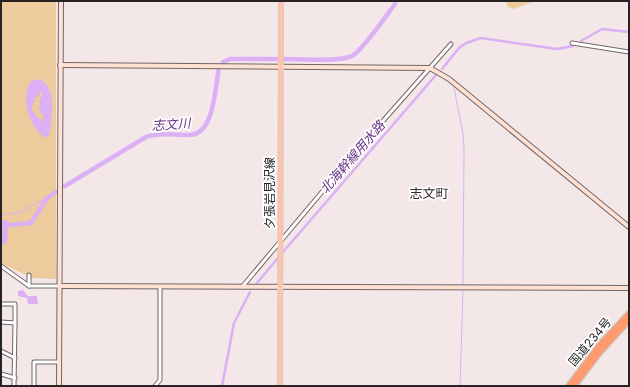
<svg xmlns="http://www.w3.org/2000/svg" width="630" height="387" font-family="Inter,'Noto Sans JP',sans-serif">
<rect width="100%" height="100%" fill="#f4e7e8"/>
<g fill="#edcb9c">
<polygon points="1,1 56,1 56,279 32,278 1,263"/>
<polygon points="506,1 535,1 514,9 507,6"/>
</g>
<g fill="#dbb0f5" fill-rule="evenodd">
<path d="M38,79C58,86 51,116 50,132L48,137H45C29,128 20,96 31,81ZM42,90V96L39,101L41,106H39V109L44,118L43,120L38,118L31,108L33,107L32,105L35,101L34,97L37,98Z"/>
<polygon points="1,220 6,220 10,224 8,228 7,242 1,246"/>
<polygon points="23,290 28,296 37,296 38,304 28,304 27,298 18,296 18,291"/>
</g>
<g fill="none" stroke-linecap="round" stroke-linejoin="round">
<g stroke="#dbb0f5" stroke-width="1">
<polyline points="447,63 448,65"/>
<polyline points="454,88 463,134 464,149 463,284"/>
<polyline points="1,215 21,212 48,197"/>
<polyline points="460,386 463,291"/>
</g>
<g stroke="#dbb0f5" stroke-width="2.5">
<polyline points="581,41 602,29 629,32"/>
<polyline points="442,69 459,48 466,43 481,38 557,49 573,46"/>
<polyline points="283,252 436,75"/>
<polyline points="257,283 277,259"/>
<polyline points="222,386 234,323 250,292"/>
</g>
<g stroke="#dbb0f5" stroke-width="4.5">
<path d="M284,59C299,59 340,62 352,56C363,50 386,16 395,4"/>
<polyline points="223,62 230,59 278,59"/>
<path d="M65,186L146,137C159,132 175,135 189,135C215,135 215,86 219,68"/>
<polyline points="1,228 9,225 31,223 47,198 56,192"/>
</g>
<g stroke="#716666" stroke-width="5">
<g id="street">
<polyline points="572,43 629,52"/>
<polyline points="1,266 29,286 59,286"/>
<polyline points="29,286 29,275"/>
<polyline points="242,287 359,148 451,44"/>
<polyline points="1,304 15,304 15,323"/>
<polyline points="1,322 15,323 14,386"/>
<polyline points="1,351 15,358"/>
<polyline points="1,374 15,378"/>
<polyline points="34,386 34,362 59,362"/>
<polyline points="155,386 160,380 160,287"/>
</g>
</g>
<g stroke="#716666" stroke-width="6">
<g id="secondary">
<polyline points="60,65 430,68 449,79 629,227"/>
<polyline points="59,286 629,288"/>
<polyline points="59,386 61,1"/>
</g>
</g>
<g stroke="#cbcaca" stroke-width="6">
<polyline id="primary" points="280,386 281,1"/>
</g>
<g stroke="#cbcaca" stroke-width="8">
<g id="highway">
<polyline points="569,386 600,345 629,314"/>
<polyline points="574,386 598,354 629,320"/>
</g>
</g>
<use href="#street" stroke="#fff" stroke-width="3"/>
<use href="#secondary" stroke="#ffe1d4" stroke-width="4"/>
<use href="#primary" stroke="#fec3a8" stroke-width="4.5"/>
<use href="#highway" stroke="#fe9b6e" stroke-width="5.5"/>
</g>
<g text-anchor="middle" stroke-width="3.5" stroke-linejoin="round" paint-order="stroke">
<g font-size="12" fill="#282323" stroke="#fff">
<text transform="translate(270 193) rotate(-90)" y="4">夕張岩見沢線</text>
<text transform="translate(590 342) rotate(-50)" y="4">国道234号</text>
</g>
<g font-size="13" font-style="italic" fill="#693585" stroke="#fff">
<text transform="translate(171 124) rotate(-4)" y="5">志文川</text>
<text transform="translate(352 157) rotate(-49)" y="5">北海幹線用水路</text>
</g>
<g font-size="13" fill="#312728" stroke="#fff">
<text x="429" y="198">志文町</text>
</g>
</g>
<rect width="630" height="387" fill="none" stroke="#282323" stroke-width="4"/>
</svg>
